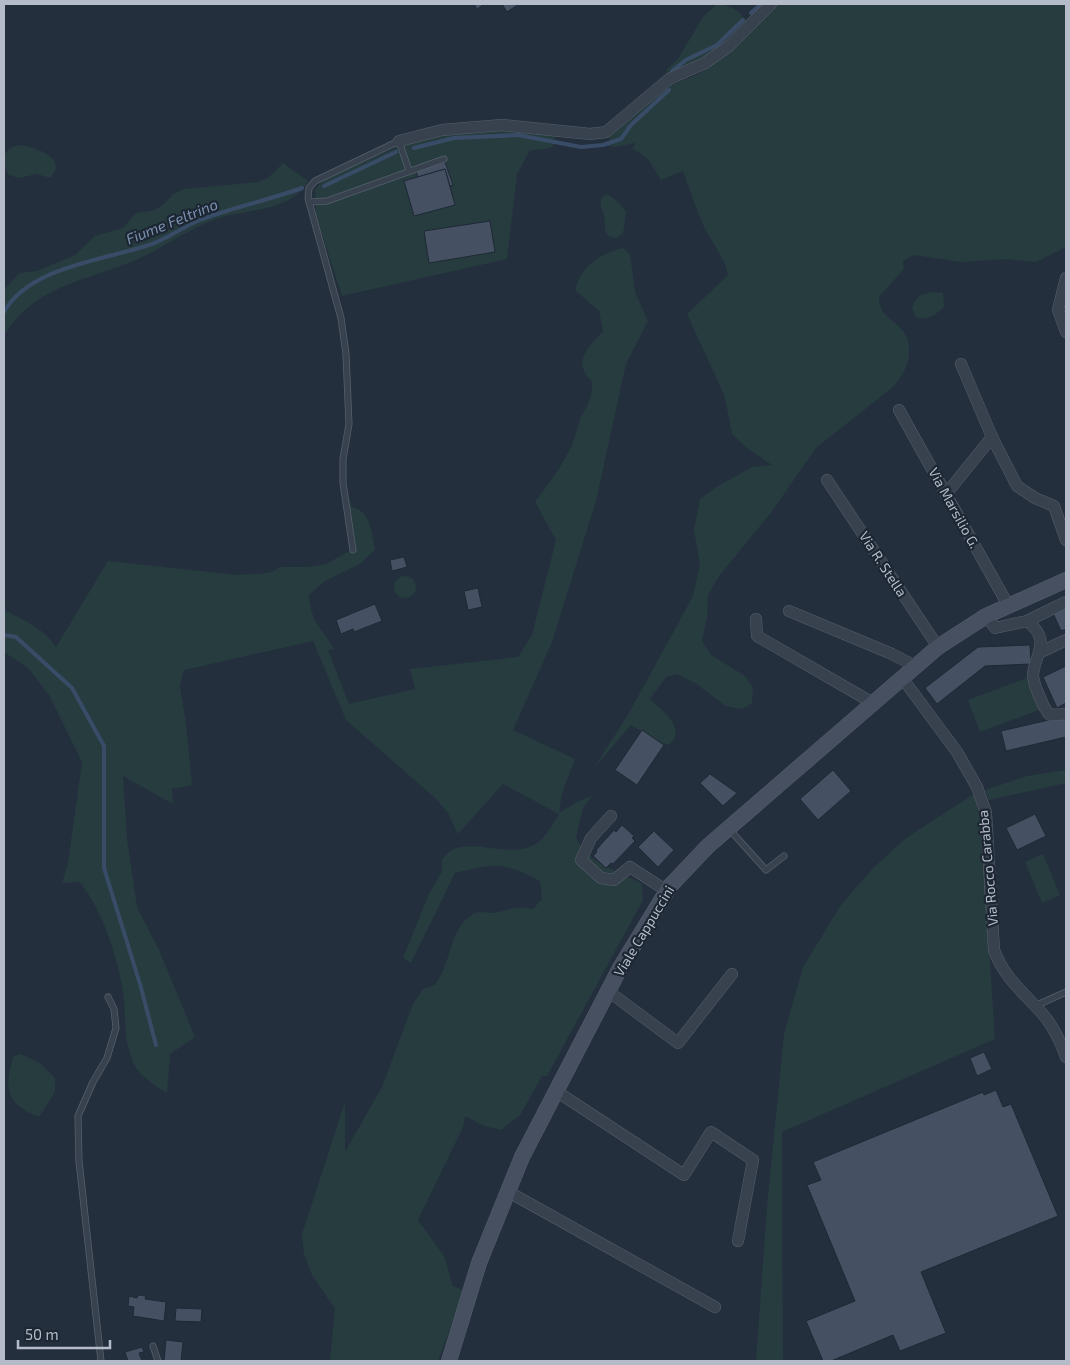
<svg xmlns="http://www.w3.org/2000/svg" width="1070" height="1365" font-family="'Exo 2',sans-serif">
<rect width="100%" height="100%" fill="#242f3e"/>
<g fill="#263c3f">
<path d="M717,4C727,4 741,11 746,21C717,52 702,60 665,79L667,69L678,59L703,17Z"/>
<path d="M777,4H1066V247L1036,262L1006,259L962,262L914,255L903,261L904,269L879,297C878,316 897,320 905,334C915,353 906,372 893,387L816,448L770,514L719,576L708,595L707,617L702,641L711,655L745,676L753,687L752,703L742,709L726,706L695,683L676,674L666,677L650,699C661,710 688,728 669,745L662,743L631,725L594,768L629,713L693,596L700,564L694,530L700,499L715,488L752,467L772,465L747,448L732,434L725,397L687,314L728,275C725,258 712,243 704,227C696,209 690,190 683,171L661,180L648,159L632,148L636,143L615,147L608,146L610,134L661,89L698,74L723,57Z"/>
<path d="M504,129L556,133L553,146C545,152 537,147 529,152L517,174L507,259L342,296L316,216L315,189L326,178L398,147L444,134Z"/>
<path d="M20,145C35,147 70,159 50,178L37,174L19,178L9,175C0,161 3,147 20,145Z"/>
<path d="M283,163L308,181C292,212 245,209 216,219C188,229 165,247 138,259C88,281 35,284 4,336V290L19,273L37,271L75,255L95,236L123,228L136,213L155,210L164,204L173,194L184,189L258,182L268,178Z"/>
<path d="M607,194L617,201L626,211L623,234L615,238L608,236C603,229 606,224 604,216C603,207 595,201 607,194Z"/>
<path d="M623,248L630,254L635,292L648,321L626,364L596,501L552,642L513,730L575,759L562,793L559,813L577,802L592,796L583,808L576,837C590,866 616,869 642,884L643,900L547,1076H542L520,1115L501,1130L484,1126L465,1116L463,1127L418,1220L444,1256L453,1286L464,1290L438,1361H330L335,1309L312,1275L304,1254L302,1234L345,1102V1152L382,1087L413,1004L423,989L435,985C438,979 442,974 444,968C452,949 455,921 476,913C481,911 486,913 491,913C510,911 511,905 533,909L542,899L540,881C504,861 493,864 455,873L411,963L403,958L428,896L442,871V859C445,856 450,850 454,849C480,839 517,862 541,840C548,833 554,822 559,814L503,784L458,834L448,813L436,799L346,720L313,641L184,670L180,686L186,724L192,785L172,789L173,804L123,776L127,839L137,907L159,950L195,1037L170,1054L167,1093C156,1086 141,1077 135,1066C124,1045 126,1025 124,1002C122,969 102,906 79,882L62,883L68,863L82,762L49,695L28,668L4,652V610C23,620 44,628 56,647L108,561L237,575L269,573L281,567H307L326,564L348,552L354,545L349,498L352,507C371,511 371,533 375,549L360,564L325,581L309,595C311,624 321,626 334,649L328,650L349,704L415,689L410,669L518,657L532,635L556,540L535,502C548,484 562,467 571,447C576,437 577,426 581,417C588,404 593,396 592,381C571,362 589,347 603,331L599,311L575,290C581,266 599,254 623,248Z"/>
<path d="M932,292L943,293L944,307C937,314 927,321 916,317L912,309C915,297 919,295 932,292Z"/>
<circle cx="405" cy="587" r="11"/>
<polygon points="1027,678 1039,710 980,732 968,700"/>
<polygon points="1066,770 1066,783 989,800 985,790 1027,776"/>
<polygon points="974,794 981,824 995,1039 782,1132 783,1361 756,1361 767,1207 784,1034 803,967 841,905 872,869 906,838"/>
<polygon points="1043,854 1060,895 1042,903 1025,862"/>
<path d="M21,1054L40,1063L55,1078V1092L39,1117C6,1104 3,1088 14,1056Z"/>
</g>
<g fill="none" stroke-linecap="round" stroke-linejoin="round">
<g stroke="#394c67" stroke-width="4">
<polyline points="751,13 761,4"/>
<polyline points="672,71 686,60 717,45 743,20"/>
<polyline points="414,148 454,138 518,135 581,147 603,145 621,139 631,125 669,90"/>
<polyline points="324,186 396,152"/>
<path d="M4,312C28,268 102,260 146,246C165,241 182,227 200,220C234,207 269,200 302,188"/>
<polyline points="4,635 16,637 72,688 104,746 104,868 140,984 156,1045"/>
</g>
</g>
<g fill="#455162" stroke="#1f2835">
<polygon points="474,4 484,4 477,9"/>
<polygon points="502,4 519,4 507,12"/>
<polygon points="445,162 453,185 450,186 445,169 418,177 416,171"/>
<polygon points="445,169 455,205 414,216 404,181"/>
<polygon points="490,221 495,252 429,263 424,231"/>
<polygon points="404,557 407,567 392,571 390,560"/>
<polygon points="478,588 482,607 468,610 464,591"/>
<polygon points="375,604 382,621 354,632 353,629 341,634 336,620"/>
<polygon points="1066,607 1066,629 1061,631 1053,613"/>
<polygon points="1030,645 1031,664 985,666 937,704 925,688 978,647"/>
<polygon points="1066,666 1066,703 1057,708 1043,677"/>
<polygon points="1066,716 1066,737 1006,751 1001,731"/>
<polygon points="642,730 664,745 637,785 615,770"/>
<polygon points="833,770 851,791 818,820 800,799"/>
<polygon points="710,774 737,793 723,806 700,783"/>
<polygon points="1035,814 1046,836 1017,850 1006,828"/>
<polygon points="622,825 634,836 632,838 635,841 613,864 611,863 606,868 593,856 597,852 596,850 614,830 616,832"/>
<polygon points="654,831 674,850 658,867 638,847"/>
<polygon points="984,1052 992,1069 977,1076 970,1058"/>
<polygon points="996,1090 1003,1107 1011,1104 1058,1216 921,1272 946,1333 900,1351 893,1335 831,1361 823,1361 806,1321 855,1301 807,1185 821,1180 813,1162 983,1092 984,1095"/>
<polygon points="138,1295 146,1296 145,1299 166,1302 164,1321 133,1316 134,1307 128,1306 129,1296 137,1298"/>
<polygon points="176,1308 202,1309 201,1322 175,1321"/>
<polygon points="166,1340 183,1342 181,1361 164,1361"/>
<polygon points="142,1347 144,1352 139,1353 142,1361 128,1361 125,1352"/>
</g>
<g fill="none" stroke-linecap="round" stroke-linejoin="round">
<g stroke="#565f6c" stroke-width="7">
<g id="lane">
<polyline points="309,202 327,201 444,159"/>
<polyline points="353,550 343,483 343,459 349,424 346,354 341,318 308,198 309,188 315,181 399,141 409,171"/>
<polyline points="729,829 766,870 784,856"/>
<polyline points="1035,1006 1066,992"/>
<polyline points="153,1346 158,1361"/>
<polyline points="101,1361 79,1161 78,1116 93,1082 107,1058 116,1028 114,1009 108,997"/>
</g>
</g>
<g stroke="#565f6c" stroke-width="12">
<g id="street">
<polyline points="399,141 442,130 502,125 590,134 606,132 669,79 705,63 729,46 771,4"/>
<polyline points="1066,278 1058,310 1066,332"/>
<polyline points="961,364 992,437 1017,486 1035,498 1054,506 1066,540"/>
<polyline points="899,410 1008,605"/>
<polyline points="827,480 938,647"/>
<polyline points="946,494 992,437"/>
<polyline points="789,611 892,654 917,667"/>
<polyline points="986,616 995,628 1027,621 1066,602"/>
<polyline points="756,619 757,636 873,703"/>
<path d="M1027,621C1053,641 1034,655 1033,675C1033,683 1044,710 1050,715L1066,714"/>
<polyline points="1041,652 1066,640"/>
<path d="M903,679L957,752L977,787L986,813L994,950C1004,979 1027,995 1046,1018C1055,1030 1061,1043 1066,1057"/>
<polyline points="611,816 591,838 581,860 601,878 614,880 630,867 667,891"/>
<polyline points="608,991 678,1043 732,974"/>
<polyline points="556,1091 684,1175 711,1132 753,1160 738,1241"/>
<polyline points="507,1191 715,1307"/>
</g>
</g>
<g stroke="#565f6c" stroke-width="16">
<polyline id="secondary" points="449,1361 479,1263 522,1157 620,968 670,886 708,846 938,647 986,616 1066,580"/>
</g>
<use href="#lane" stroke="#38414e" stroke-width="5.5"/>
<use href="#street" stroke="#38414e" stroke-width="11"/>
<use href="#secondary" stroke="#465061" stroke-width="15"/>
</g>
<g text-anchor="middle" stroke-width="4.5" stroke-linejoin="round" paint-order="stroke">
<g font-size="14" fill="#b4bcc9" stroke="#1d2633">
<text transform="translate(954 508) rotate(61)" y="5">Via Marsilio G.</text>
<text transform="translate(883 564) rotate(57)" y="5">Via R. Stella</text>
<text transform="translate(988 868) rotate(-95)" y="5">Via Rocco Carabba</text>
<text transform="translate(644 931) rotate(-59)" y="5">Viale Cappuccini</text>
</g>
<g font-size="15" font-style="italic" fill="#7c92b1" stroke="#1d2633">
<text transform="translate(172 222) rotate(-22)" y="5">Fiume Feltrino</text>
</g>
</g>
<rect width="1070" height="1365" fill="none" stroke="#b4bcc9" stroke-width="10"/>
<path d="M18 1340v8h92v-8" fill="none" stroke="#b4bcc9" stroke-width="2.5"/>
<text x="25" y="1340" font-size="15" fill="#b4bcc9" stroke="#1d2633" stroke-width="4" paint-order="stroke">50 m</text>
</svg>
